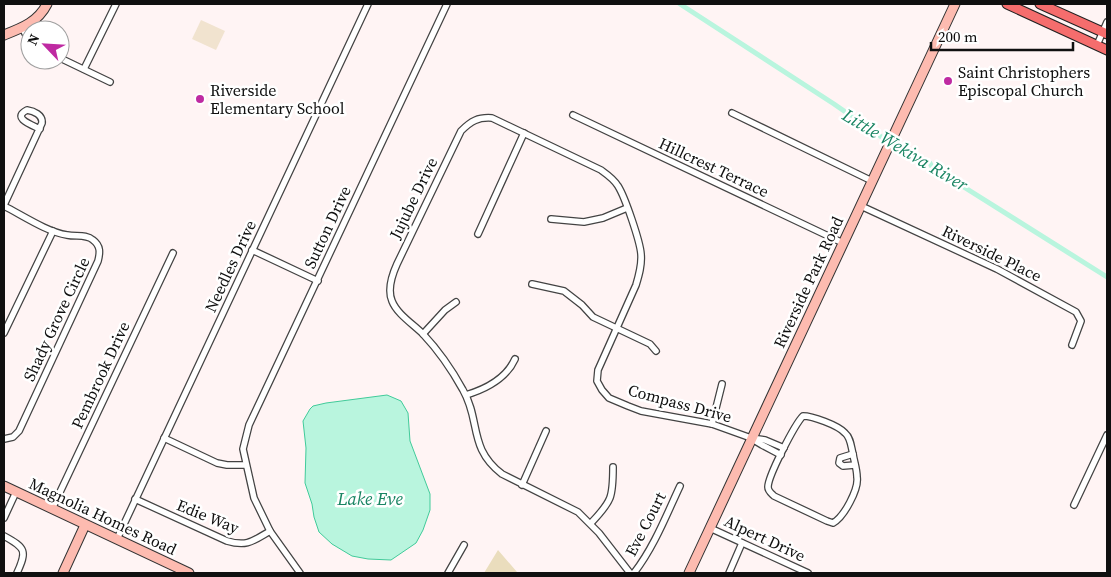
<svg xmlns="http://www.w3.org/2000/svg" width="1111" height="577" font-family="'Source Serif 4',serif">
<rect width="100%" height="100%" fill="#fff4f4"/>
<polygon fill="#eaddbd" points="498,550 517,572 519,573 484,573"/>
<polygon fill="#f1e3cf" points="201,20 225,31 216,50 192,39"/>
<polygon fill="#b9f5de" stroke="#41cb9a" points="387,395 401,401 408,413 410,441 430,494 430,510 423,530 416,543 391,560 368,559 352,556 332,544 319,532 314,517 312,504 305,483 306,448 303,421 310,409 313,406 326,403"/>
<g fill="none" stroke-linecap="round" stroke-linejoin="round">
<polyline stroke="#b9f5de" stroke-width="5" points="680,4 834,104 916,161 930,163 932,167 1107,277"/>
<g stroke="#434343" stroke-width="8">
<g id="street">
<polyline points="22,28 30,42"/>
<polyline points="1097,45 1107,22"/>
<polyline points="60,58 110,82"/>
<polyline points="84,69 116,4"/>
<polyline points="732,113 872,181"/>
<polyline points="573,115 843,243"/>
<path d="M4,205L42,123C43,115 34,111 27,110C11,118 32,125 40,129"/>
<path d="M4,206C22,215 47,232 67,235C76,237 86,234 93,240C101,246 100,253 98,261L19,431L13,437L4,439"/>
<polyline points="861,206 997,269 1076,312 1081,321 1072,345"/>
<polyline points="551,219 584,222 603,218 627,208"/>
<polyline points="478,234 524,133"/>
<polyline points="252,250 318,281"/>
<polyline points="532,284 564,291 582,305 593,317 650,344 656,351"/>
<polyline points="4,333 53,231"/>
<polyline points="423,334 445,310 456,302"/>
<path d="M466,395C486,389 506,379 515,359"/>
<path d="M803,416C812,416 838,425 845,433C851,438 851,447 853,454C854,461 857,469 857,477C859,489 844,517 833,523L827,521L774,496C771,493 768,491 768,487C768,476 795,424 803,416Z"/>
<polyline points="712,424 722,384"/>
<polyline points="164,438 217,463 227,465 246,465"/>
<polyline points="752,439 762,445 781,455"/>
<polyline points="853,454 840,458 839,463 843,466 855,465"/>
<polyline points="522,485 546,431"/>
<path d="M135,499L227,541C247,547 253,541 270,531"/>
<polyline points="1074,505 1107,435"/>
<polyline points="52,509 173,253"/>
<polyline points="4,518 16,492"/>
<path d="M591,523C612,501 613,497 613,467"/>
<polyline points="710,528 808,573"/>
<path d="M4,536C26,548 27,551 17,573"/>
<polyline points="117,539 368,4"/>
<polyline points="300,573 270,531 254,498 243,449 249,425 447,4"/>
<polyline points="448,573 464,545"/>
<path d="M630,573L599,533L578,512L502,474C468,448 481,421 463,390C452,370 439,351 423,334C413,324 397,314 392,301C387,289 392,275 397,264L461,131C471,121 478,117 492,118L601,170C608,175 614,179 618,186C625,197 640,241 641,254C642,265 639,275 636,285L598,370L597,381L602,390L609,398L628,406L641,411L712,424L751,438L765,440L784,448"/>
<path d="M634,573C654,547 666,516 680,486"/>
<polyline points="729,573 742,543"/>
</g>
</g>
<g stroke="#323232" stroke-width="11">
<g id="secondary">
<path d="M4,35C22,28 38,22 47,4"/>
<polyline points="4,486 189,573"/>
<polyline points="63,573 85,525"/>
<polyline points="689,573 955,4"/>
</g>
</g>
<g stroke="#212121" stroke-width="11">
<g id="primary">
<polyline points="1007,4 1107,50"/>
<polyline points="1040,4 1107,34"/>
</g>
</g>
<use href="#street" stroke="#fff" stroke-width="5.5"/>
<use href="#secondary" stroke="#fdbbb0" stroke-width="9"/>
<use href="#primary" stroke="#f56d6d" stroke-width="9"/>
</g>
<g fill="#bf2aa2" stroke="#fff" stroke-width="2">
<circle cx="948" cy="81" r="5"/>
<circle cx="200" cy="99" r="5"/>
</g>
<g text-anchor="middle" stroke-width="5" stroke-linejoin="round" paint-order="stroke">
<g font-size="16" fill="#101010" stroke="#fff" text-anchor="start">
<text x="958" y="78">Saint Christophers<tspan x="958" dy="18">Episcopal Church</tspan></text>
<text x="210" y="96">Riverside<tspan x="210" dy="18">Elementary School</tspan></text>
</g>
<g font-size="16" fill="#101010" stroke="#fff">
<text transform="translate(714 167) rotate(25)" y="6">Hillcrest Terrace</text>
<text transform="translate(413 198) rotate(-64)" y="6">Jujube Drive</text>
<text transform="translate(327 227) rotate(-65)" y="6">Sutton Drive</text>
<text transform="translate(992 253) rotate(26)" y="6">Riverside Place</text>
<text transform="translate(230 266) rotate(-65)" y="6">Needles Drive</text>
<text transform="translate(808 282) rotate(-65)" y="6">Riverside Park Road</text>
<text transform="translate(56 319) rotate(-65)" y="6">Shady Grove Circle</text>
<text transform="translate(100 375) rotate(-65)" y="6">Pembrook Drive</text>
<text transform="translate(680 403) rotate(15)" y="6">Compass Drive</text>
<text transform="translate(103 516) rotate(25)" y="6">Magnolia Homes Road</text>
<text transform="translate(208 516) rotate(22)" y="6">Edie Way</text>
<text transform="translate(645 524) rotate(-63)" y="6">Eve Court</text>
<text transform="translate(765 538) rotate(25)" y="6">Alpert Drive</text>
</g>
<g font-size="18" font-style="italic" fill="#188462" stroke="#fff">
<text transform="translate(905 150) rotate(31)" y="6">Little Wekiva River</text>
<text x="370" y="505">Lake Eve</text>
</g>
</g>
<rect width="1111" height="577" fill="none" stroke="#101010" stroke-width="10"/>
<g transform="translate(45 45) rotate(295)"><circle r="24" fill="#ffffff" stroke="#9f9f9f"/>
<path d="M0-4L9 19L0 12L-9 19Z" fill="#bf2aa2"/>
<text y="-8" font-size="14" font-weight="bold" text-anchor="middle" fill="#101010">N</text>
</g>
<path d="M931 42v8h142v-8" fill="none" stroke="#101010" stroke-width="2.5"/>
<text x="938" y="42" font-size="15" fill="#101010" stroke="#ffffff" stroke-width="4" paint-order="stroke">200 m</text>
</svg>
